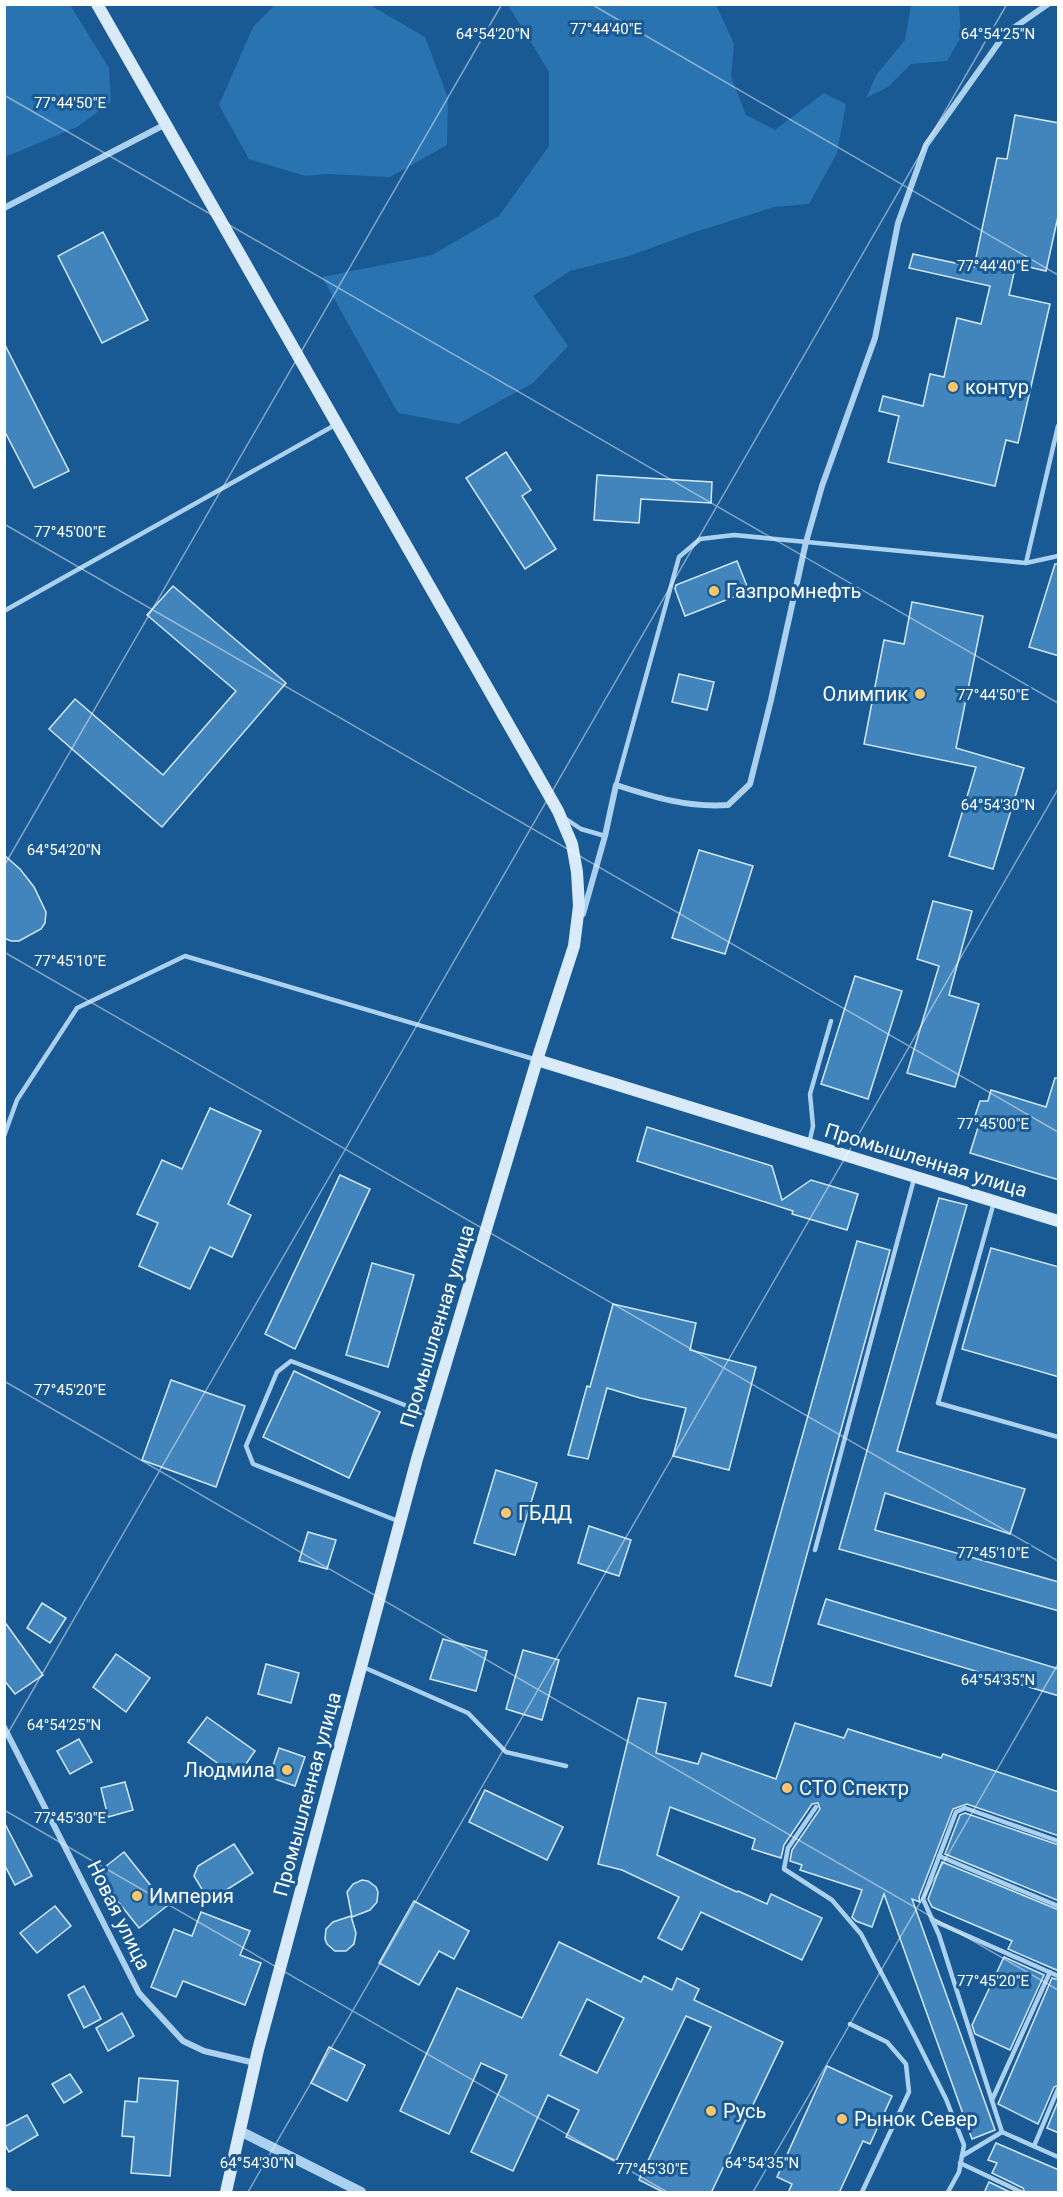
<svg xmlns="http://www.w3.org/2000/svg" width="1063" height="2197" font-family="Roboto,sans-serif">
<rect width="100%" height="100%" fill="#195a95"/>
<g fill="#2973b1">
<polygon points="5,4 70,5 109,68 111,102 77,127 5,157"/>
<polygon points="276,4 370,5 425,37 448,98 447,145 390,177 327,174 305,176 249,159 219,105 253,27"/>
<polygon points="508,5 716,5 734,44 731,77 746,115 775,130 824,93 846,104 837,153 809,204 774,207 692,233 629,256 570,271 533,296 568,346 533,383 458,424 398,413 322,277 432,255 499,216 549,146 549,72"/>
<polygon points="911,5 959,5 961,37 947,61 911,64 888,87 866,98 877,74 905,40"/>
</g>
<g fill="#4284bc" stroke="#d2e8fb" stroke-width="1.5" fill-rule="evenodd">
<polygon points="1015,115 1059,123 1059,212 1046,271 1016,264 1009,295 1050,304 1018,443 1006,440 995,486 888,462 899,416 879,411 883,396 923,406 930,374 944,377 957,318 981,324 990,286 909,268 913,254 974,267 997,158 1007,159"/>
<polygon points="103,232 148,320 102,343 58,256"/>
<polygon points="4,343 69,471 34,488 4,430"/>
<polygon points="506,452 531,490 522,496 556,549 525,569 466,478"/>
<polygon points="597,475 712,482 711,503 641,499 639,523 594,520"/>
<polygon points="737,561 749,591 685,616 675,589 676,585"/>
<polygon points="1055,564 1059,564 1059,656 1029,647"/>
<polygon points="173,586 286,683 162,827 49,729 75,699 163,775 236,691 147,615"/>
<polygon points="912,602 983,616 956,748 1024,768 993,869 949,856 976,767 864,744 884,640 904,644"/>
<polygon points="679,674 714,682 707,710 672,702"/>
<polygon points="699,850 753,866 725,954 672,938"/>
<polygon points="4,855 20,869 34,887 46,912 45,923 41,929 19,941 11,941 4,938"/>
<polygon points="933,901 972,911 949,995 979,1004 955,1087 907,1073 939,966 917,959"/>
<polygon points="855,976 902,991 868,1099 821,1084"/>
<polygon points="1055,1078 1059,1078 1059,1180 970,1153 981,1118 975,1116 980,1101 988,1101 991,1090 1046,1107"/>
<polygon points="210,1108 261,1131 228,1204 251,1215 232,1257 210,1247 190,1289 139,1266 158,1223 137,1214 162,1160 182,1169"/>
<polygon points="647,1127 772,1166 782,1200 811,1180 858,1194 847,1230 792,1214 793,1211 637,1161"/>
<polygon points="340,1175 370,1189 295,1349 265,1334"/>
<polygon points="939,1198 967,1205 897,1451 1025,1489 1010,1534 885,1493 875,1530 1059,1582 1059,1611 839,1549"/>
<polygon points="857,1241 890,1250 771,1686 735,1676"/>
<polygon points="991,1248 1059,1267 1059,1377 962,1349"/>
<polygon points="372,1263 414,1275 388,1367 346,1355"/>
<polygon points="613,1304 696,1323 690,1350 756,1367 729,1470 673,1456 686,1408 640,1398 607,1388 588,1459 568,1455 587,1386 590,1387"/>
<polygon points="294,1371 380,1412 349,1478 263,1437"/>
<polygon points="171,1380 245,1406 216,1487 142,1460"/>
<polygon points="496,1470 537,1483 515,1555 474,1543"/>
<polygon points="589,1526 631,1540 619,1576 578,1563"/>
<polygon points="308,1532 336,1540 327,1569 299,1561"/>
<polygon points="826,1599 1059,1669 1059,1696 818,1624"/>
<polygon points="42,1603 66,1618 50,1643 27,1628"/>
<polygon points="4,1621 43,1675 15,1694 4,1680"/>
<polygon points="443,1639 487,1651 476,1691 430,1679"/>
<polygon points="523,1650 559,1660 542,1720 506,1709"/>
<polygon points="116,1654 150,1678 126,1712 93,1687"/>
<polygon points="266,1664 299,1673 291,1703 258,1694"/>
<polygon points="638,1698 666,1703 656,1753 698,1764 702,1753 776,1779 795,1723 844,1738 848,1729 941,1758 943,1754 1059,1792 1059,1836 967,1804 953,1809 919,1897 920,1902 912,1899 995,2130 972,2139 884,1894 872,1927 856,1921 852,1917 862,1890 800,1870 802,1865 790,1861 792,1850 820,1809 818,1803 812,1804 784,1845 781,1858 752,1849 755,1839 670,1807 657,1855 737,1892 738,1891 767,1904 771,1894 822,1918 802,1960 701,1912 682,1950 658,1938 679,1897 622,1870 598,1864"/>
<polygon points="207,1717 255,1751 237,1777 188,1742"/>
<polygon points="79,1739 92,1762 70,1774 57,1751"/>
<polygon points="279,1748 305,1757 295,1786 269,1777"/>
<polygon points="125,1782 133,1810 108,1817 101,1788"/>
<polygon points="485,1790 563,1827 547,1860 469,1822"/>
<polygon points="965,1813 1059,1845 1059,1901 945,1854 960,1815"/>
<polygon points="4,1822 32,1876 15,1885 4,1864"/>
<polygon points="234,1844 253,1873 209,1901 194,1876 198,1866"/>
<polygon points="124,1852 167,1906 139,1928 96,1874"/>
<polygon points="942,1862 1059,1910 1059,1971 1008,1949 1012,1941 932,1907 928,1899"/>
<polygon points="362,1880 368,1881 376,1887 378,1892 377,1902 370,1910 352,1917 347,1892 353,1884"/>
<polygon points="414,1901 469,1931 454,1959 439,1951 419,1985 379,1963"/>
<polygon points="55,1906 71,1926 37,1953 20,1933"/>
<polygon points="201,1912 250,1931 240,1955 261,1963 245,2005 183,1981 176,1997 151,1987 174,1929 192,1936"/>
<polygon points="351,1916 356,1933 354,1944 346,1951 335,1951 327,1944 325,1939 326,1929 333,1922"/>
<path d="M559,1942L641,1982L644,1976L672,1990L677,1978L699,1989L694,2000L783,2042L711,2193H665L639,2180L711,2027L686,2016L616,2161L566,2137L579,2110L548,2095L513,2171L471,2152L507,2075L481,2063L449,2134L400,2111L457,1988L522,2018ZM587,1999L624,2018L597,2073L560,2055Z"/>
<polygon points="1004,1957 1044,1975 1010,2050 975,2034 972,2025"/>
<polygon points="1052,1978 1059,1980 1059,2085 1054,2087 1038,2124 998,2104"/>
<polygon points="84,1986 101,2019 84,2028 68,1995"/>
<polygon points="122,2013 134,2036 108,2051 96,2028"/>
<polygon points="329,2047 365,2065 347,2101 311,2083"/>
<polygon points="827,2066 892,2096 870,2144 863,2141 839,2193 788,2193 792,2184 777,2177"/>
<polygon points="70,2074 82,2092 64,2103 52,2084"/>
<polygon points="139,2078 178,2081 170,2176 131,2173 134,2137 122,2136 125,2101 137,2102"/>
<polygon points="1059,2099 1059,2133 1047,2128"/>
<polygon points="27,2115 38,2135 9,2152 4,2143 4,2127"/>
<polygon points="996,2143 1059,2170 1059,2193 1025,2193 1023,2188 992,2173 997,2163 988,2160"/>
<polygon points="989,2182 1012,2193 984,2193"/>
</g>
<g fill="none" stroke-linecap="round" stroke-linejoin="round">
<g stroke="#abd0f0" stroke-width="4.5">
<polyline points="1026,563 1058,556"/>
<polyline points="4,611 335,425"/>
<polyline points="616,785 679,557 700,539 734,535 1026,563 1058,426"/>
<polyline points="566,819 581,829 605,836"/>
<polyline points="4,1136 17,1100 77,1008 185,956 537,1060"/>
<polyline points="809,1144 813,1126 810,1094 831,1021"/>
<polyline points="994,1202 938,1403 1058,1437"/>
<polyline points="398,1521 253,1464 246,1446 277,1372 291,1361 428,1414"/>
<polyline points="815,1550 914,1179"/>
<polyline points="363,1667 468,1713 506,1752 566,1766"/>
<polyline points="816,1807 788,1848 784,1869 832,1900 861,1934 914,2035 946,2099 964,2145 959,2172 948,2192"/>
<polyline points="939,1856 1058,1906"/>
<polyline points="932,1920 1058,1976"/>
<polyline points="850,2024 887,2042 906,2064 909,2092 862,2192"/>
<polyline points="992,2100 1050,1972"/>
<polyline points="1002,2132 1058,2157"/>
<polyline points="1034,2146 1058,2089"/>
<polyline points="962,2156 1002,2132 939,1935 923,1899 956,1812 965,1808 1058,1841"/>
<polyline points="960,2163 1021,2192"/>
</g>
<g stroke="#abd0f0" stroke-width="6">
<polyline points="4,208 166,124"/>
<path d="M583,914L605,836L616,785C653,797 689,808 728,805L750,784L771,700L806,542L822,486L875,338L898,223L926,145L1005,34L1048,4"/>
<polyline points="4,1727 139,1993 183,2041 204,2051 255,2063"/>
<polyline points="4,2189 9,2192"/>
</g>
<polyline stroke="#abd0f0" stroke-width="10" points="240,2131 361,2192"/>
<g stroke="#d9ebfb" stroke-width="12">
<polyline points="97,4 558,811 572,844 577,872 579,906 574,946 537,1060 417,1459 258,2050 226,2192"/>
<polyline points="537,1060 1058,1221"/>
</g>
</g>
<path fill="none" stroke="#fff" stroke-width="1.5" stroke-opacity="0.45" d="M591,4L1058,275M4,95L1058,703M4,524L1058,1132M4,866L502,4M4,952L1058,1561M4,1381L1058,1990M4,1740L1007,4M4,1810L667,2192M248,2192L1058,789M753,2192L1058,1664"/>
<g fill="#ffc66a" stroke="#195a95" stroke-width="2">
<circle cx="953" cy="387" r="6"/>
<circle cx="714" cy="591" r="6"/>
<circle cx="920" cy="694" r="6"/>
<circle cx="506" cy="1513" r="6"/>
<circle cx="287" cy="1770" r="6"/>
<circle cx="787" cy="1788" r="6"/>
<circle cx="137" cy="1896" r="6"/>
<circle cx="711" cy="2111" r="6"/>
<circle cx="842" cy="2119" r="6"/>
</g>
<g text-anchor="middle" stroke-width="6" stroke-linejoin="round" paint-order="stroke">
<g font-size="20" fill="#fff" stroke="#195a95" text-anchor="start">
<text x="965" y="394">контур</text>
<text x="726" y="598">Газпромнефть</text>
<text x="908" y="701" text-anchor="end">Олимпик</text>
<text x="518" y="1520">ГБДД</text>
<text x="275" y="1777" text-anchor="end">Людмила</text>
<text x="799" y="1795">СТО Спектр</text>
<text x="149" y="1903">Империя</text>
<text x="723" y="2118">Русь</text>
<text x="854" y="2126">Рынок Север</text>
</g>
<g font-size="20" fill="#fff" stroke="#195a95">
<text transform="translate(926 1160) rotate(17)" y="7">Промышленная улица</text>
<text transform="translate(437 1326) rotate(-73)" y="7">Промышленная улица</text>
<text transform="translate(307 1794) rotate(-75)" y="7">Промышленная улица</text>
<text transform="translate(119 1915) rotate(64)" y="7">Новая улица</text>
</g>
</g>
<g font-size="15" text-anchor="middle" fill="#fff" stroke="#195a95" stroke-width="6" stroke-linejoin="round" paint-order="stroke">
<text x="606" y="34">77°44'40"E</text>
<text x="493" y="39">64°54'20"N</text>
<text x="998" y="39">64°54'25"N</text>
<text x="70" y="108">77°44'50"E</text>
<text x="993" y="271">77°44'40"E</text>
<text x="70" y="537">77°45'00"E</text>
<text x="993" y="700">77°44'50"E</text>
<text x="998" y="810">64°54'30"N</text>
<text x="64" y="855">64°54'20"N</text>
<text x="70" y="966">77°45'10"E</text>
<text x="993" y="1129">77°45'00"E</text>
<text x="70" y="1395">77°45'20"E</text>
<text x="993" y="1558">77°45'10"E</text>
<text x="998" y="1685">64°54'35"N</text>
<text x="64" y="1730">64°54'25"N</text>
<text x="70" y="1823">77°45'30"E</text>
<text x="993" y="1986">77°45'20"E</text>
<text x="257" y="2168">64°54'30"N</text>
<text x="762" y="2168">64°54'35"N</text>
<text x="652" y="2174">77°45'30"E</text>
</g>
<rect width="1063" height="2197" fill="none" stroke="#ffffff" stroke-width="12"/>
</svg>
